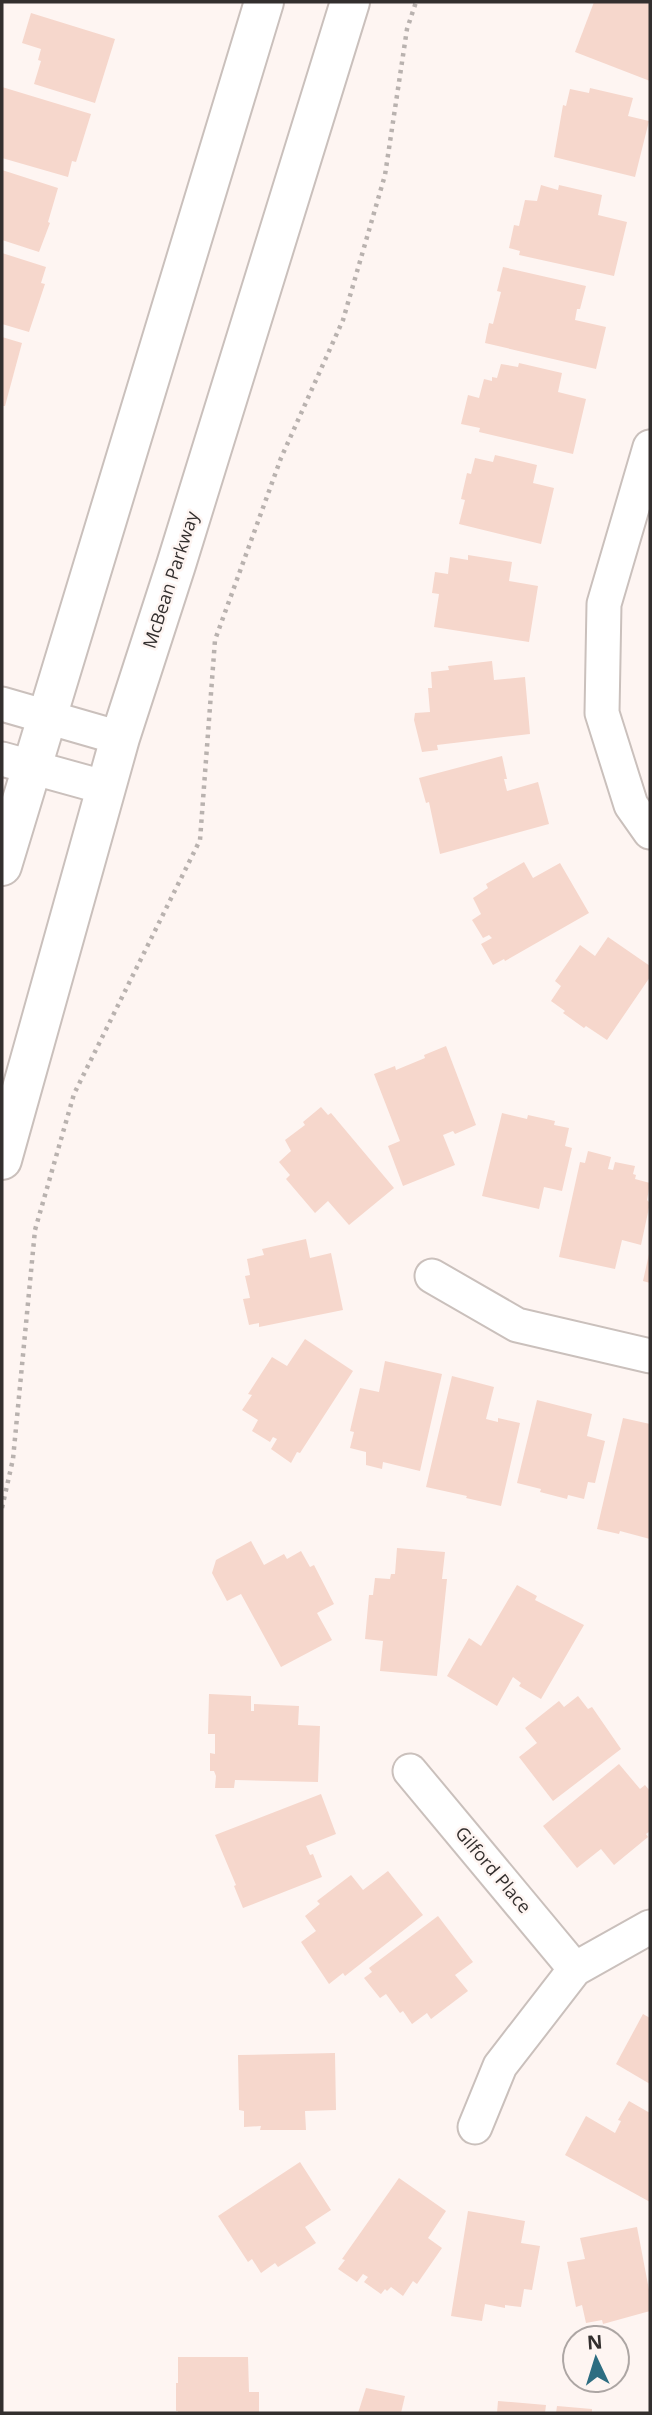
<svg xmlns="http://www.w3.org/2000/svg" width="652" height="2415" font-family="'Open Sans',sans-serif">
<rect width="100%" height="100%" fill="#fef5f2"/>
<g fill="#f6d7cc">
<polygon points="594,2 650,2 650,81 575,52"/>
<polygon points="31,13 115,39 95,103 34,84 41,61 38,60 41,49 22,43"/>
<polygon points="2,87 91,114 76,162 72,161 68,177 2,158"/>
<polygon points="590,88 633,98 628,116 649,121 635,177 554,157 563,105 566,106 570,89 589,93"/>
<polygon points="2,170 58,188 48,222 50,223 39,252 2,240"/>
<polygon points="541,185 558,190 559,185 602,195 598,215 627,222 614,276 519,255 520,251 509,248 514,225 519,226 525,200 537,201"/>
<polygon points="2,253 46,267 41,283 45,284 29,332 2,324"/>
<polygon points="503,267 586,286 580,309 577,309 575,320 606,327 596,369 485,343 489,323 493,324 501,292 497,291"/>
<polygon points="2,337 22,343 5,406 2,406"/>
<polygon points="519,363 562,373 558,392 586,399 573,454 479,432 480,428 461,424 468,395 479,398 484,379 492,381 492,377 497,378 501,364 518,367"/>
<polygon points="495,455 537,465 533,483 554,488 541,544 459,524 465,500 461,499 467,473 471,474 475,458 493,462"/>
<polygon points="468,555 512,562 509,581 538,586 529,642 434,627 439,594 432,593 435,572 448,574 450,557 468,560"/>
<polygon points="492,661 494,680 525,677 530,734 437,745 438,750 422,752 414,720 415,713 430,712 428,688 432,688 431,672 449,670 448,666"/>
<polygon points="502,756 507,779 504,779 507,791 538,782 549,824 440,854 429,802 426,803 419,778"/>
<polygon points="524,862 533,878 560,863 589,913 505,961 504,959 493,965 481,944 492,938 489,935 483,938 472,920 481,914 473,898 488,888 486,884"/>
<polygon points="608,937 650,966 650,977 607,1040 586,1026 584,1028 563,1013 565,1011 551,1001 561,986 555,981 580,945 595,956"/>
<polygon points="446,1046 476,1125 455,1134 453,1131 443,1135 455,1165 403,1186 388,1146 400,1141 374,1074 395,1066 396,1070 425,1058 424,1055"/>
<polygon points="321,1107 328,1115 331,1113 394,1188 349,1225 328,1201 315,1213 286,1179 290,1175 279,1162 291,1151 285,1140 305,1125 303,1122"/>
<polygon points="502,1113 527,1119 528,1115 555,1121 554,1125 569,1128 565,1146 572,1148 562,1191 544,1187 539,1209 482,1196"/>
<polygon points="588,1151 611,1157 608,1169 613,1170 615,1162 635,1166 633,1174 636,1175 635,1179 650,1183 647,1200 650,1203 641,1245 622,1240 615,1269 559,1257 580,1162 585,1163"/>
<polygon points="306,1239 310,1258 331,1253 343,1310 259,1327 259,1323 249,1325 243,1299 250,1298 245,1276 250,1275 247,1259 264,1255 262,1249"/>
<polygon points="649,1254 650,1254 650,1283 643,1281"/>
<polygon points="305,1339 353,1371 300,1453 297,1452 291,1463 271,1449 277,1439 273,1437 270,1442 252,1431 258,1420 242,1410 252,1395 248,1394 272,1357 287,1366"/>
<polygon points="385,1361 442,1374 420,1471 383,1462 382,1469 366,1465 366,1452 350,1448 354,1432 350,1431 360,1388 379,1392"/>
<polygon points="452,1376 494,1387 486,1419 498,1422 498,1418 520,1423 501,1506 466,1498 467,1496 426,1487"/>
<polygon points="537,1400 592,1414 587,1436 605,1441 595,1483 588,1482 584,1499 568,1495 567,1499 540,1492 541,1489 517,1483"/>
<polygon points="623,1418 650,1424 650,1539 620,1531 619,1534 597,1529"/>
<polygon points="251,1541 264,1565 284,1554 287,1559 301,1551 310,1567 314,1565 334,1604 317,1613 332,1640 281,1667 241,1594 227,1601 212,1573 216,1560"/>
<polygon points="397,1548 445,1552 442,1579 447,1579 437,1676 380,1671 383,1641 365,1639 369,1595 373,1595 375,1578 390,1579 391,1574 395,1574"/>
<polygon points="517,1585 537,1596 535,1600 584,1625 541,1699 519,1686 521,1683 513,1677 497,1706 447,1676 469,1638 481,1646"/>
<polygon points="209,1694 251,1696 251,1711 254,1711 254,1704 299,1706 298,1725 320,1726 318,1782 235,1780 234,1788 215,1788 216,1776 214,1771 210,1771 210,1753 215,1754 215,1734 208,1734"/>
<polygon points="578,1696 588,1709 592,1707 621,1749 553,1801 519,1757 537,1743 525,1728 559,1701 564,1707"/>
<polygon points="619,1764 640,1789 645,1785 650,1791 650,1831 646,1834 648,1837 614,1865 601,1849 577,1868 543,1826"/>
<polygon points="321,1794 336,1834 306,1846 310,1855 313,1854 322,1877 243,1908 234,1886 236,1885 215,1835"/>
<polygon points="388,1871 423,1915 345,1976 343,1973 329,1984 301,1942 316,1931 305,1916 320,1904 317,1901 351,1875 363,1890"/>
<polygon points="438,1916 473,1962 455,1975 468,1991 431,2019 427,2013 412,2024 403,2011 400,2013 386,1994 380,1998 364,1978 372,1972 369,1968"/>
<polygon points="643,2014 650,2018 650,2084 616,2064"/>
<polygon points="335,2053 336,2110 305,2111 306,2130 260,2130 261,2126 244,2127 244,2111 239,2110 238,2055"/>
<polygon points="629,2101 650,2113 650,2202 565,2155 586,2116 615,2133 621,2121 618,2120"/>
<polygon points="300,2162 331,2210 305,2227 316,2243 278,2267 275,2263 261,2273 252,2259 248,2262 218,2216"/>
<polygon points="399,2178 446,2211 428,2238 442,2248 417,2284 413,2281 403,2296 391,2287 387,2291 385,2289 381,2294 364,2282 368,2277 363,2274 357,2282 338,2269 345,2260 342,2259"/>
<polygon points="468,2211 525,2221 521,2243 540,2246 532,2290 524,2289 521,2307 505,2305 505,2308 485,2304 482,2321 451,2316"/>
<polygon points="637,2227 650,2295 650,2311 603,2324 602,2320 586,2323 582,2305 576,2307 567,2262 585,2259 580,2238"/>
<polygon points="178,2357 248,2357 249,2392 259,2392 259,2413 178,2413 178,2411 176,2411 176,2383 178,2383"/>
<polygon points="366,2388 405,2396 401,2413 358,2413"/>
<polygon points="498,2401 546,2405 545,2413 497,2413"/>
<polygon points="557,2406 592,2409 592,2413 556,2413"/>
</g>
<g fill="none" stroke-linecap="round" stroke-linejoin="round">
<g stroke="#cac0bc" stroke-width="37">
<g id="minor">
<polyline points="650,447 604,604 602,713 631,805 650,832"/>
<polyline points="2,704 120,738"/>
<polyline points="2,759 107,788"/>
<polyline points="432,1276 517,1325 650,1356"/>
<polyline points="410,1771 575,1969"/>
<polyline points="475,2127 500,2066 575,1969 650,1927"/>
</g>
</g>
<g stroke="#cac0bc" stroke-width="42">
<g id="secondary">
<polyline points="2,866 264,2"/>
<polyline points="2,1160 120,738 176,565 350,2"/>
</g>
</g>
<polyline stroke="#b9b2af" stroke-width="4.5" stroke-dasharray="3.5 5" stroke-linecap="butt" points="2,1508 13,1459 35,1230 74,1094 200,840 215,640 281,458 343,320 385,175 407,29 416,2"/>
<use href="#minor" stroke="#fff" stroke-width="33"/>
<use href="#secondary" stroke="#fff" stroke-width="38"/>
</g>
<g text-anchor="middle" stroke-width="5" stroke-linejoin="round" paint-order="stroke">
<g font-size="18" fill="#332f2e" stroke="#fef5f2">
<text transform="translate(171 580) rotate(-72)" y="6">McBean Parkway</text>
<text transform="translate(493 1870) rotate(50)" y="6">Gilford Place</text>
</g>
</g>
<rect width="652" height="2415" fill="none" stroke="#332f2e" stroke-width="7"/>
<g transform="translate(596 2359) rotate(356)"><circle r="33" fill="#fef5f2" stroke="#ada6a4" stroke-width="2"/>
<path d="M0-5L12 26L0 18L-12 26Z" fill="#2d6d81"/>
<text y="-10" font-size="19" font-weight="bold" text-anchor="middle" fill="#332f2e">N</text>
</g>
</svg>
